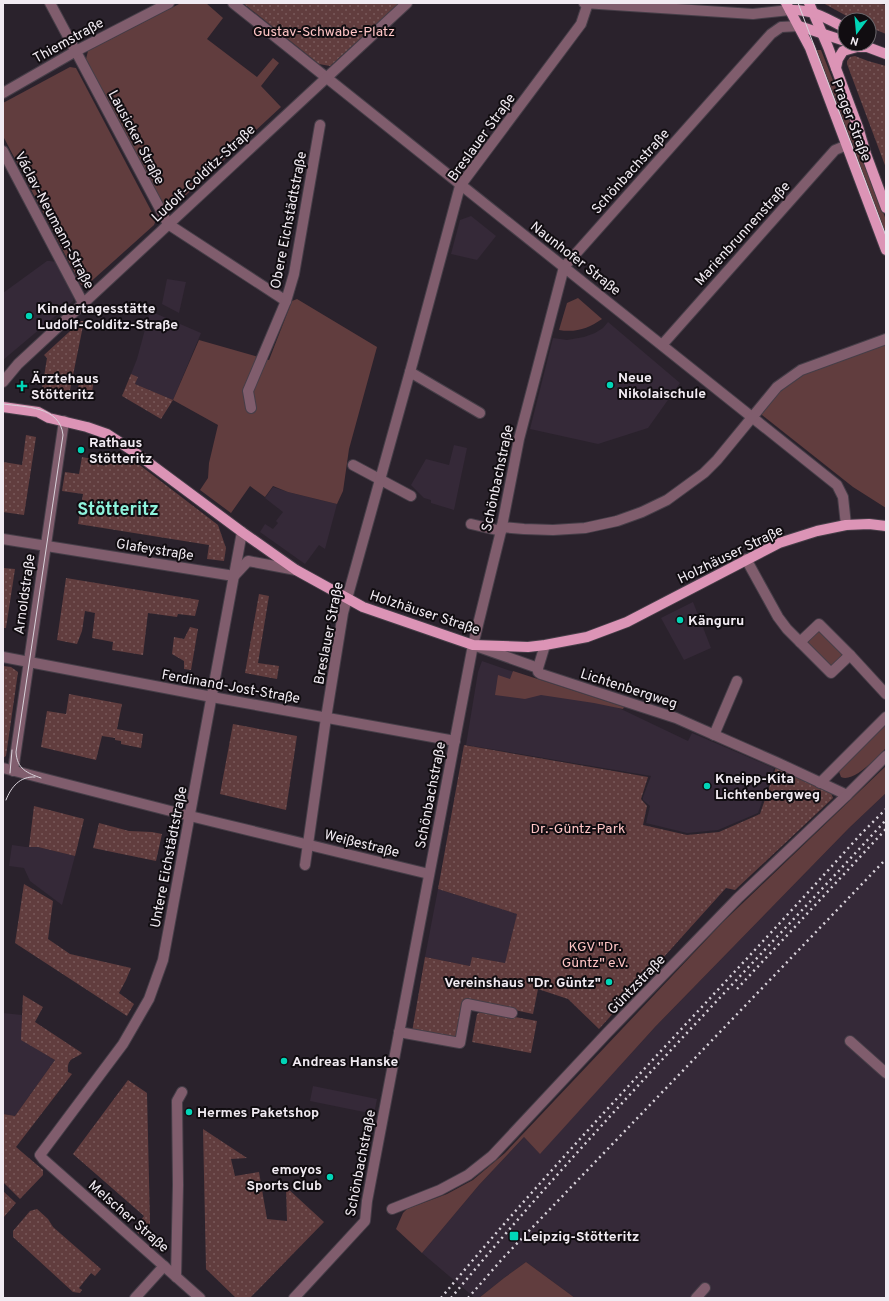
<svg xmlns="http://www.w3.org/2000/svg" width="889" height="1301" font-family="Overpass,sans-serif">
<defs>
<pattern id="park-dots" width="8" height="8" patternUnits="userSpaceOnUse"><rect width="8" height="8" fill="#613d3e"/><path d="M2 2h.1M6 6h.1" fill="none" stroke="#78595a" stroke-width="1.8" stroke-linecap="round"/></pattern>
</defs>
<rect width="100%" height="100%" fill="#2a222c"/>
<g fill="#352938">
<polygon points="471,216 496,236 477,260 451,254 460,220"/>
<polygon points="47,261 50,261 56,262 74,298 73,301 3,360 3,293"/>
<polygon points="167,279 186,282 179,313 162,304"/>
<polygon points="150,311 201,333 173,400 135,384 138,377 131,374 137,359"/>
<polygon points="608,322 680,383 648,428 598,444 530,429 553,338 567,340 584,337 595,333 603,328"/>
<polygon points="454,445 467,448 454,510 431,503 431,500 424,498 411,485 426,459 449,465"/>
<polygon points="273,487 288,492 337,504 325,549 319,545 305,564 260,532 265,524 273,529 278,523 276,521 283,512 265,498"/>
<polygon points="693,602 711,648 684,660 661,618"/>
<polygon points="482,661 621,709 688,741 692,733 774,768 758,813 718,830 687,833 646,823 650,806 643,800 643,797 651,776 466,745 478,672"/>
<polygon points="886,793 886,1298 575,1298 526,1262 504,1278 479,1298 475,1298 422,1253 479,1185 524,1137 540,1153 655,1027 849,828"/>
<polygon points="12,845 26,847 38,847 75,856 62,905 30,881 24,868 9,866"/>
<polygon points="438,889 517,914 505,963 472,957 470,966 425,957"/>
<polygon points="3,1013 22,1015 22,1040 55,1060 15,1116 3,1114"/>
<polygon points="313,1086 377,1099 374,1114 310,1101"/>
</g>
<g fill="#613d3e">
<polygon points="181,3 206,3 223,18 207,39 257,77 273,58 279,63 261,86 281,107 171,209 163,205 86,59 88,51"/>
<polygon points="815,50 821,50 845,111 848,110 861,153 886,220 886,240"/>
<polygon points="70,67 76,68 156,220 154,225 86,286 81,285 3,136 3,103"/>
<path d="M578,298L602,319C589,328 576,333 559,330L567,303Z"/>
<polygon points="297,299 377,347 349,449 343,491 337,504 288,492 273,486 265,497 250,486 231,513 200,490 208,478 209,463 218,425 173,400 199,340 269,360 292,301"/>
<polygon points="886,342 886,508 853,487 762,415 761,410 793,377"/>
<polygon points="819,627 846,655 832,670 804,642"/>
<polygon points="513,671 624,707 623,709 594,703 541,695 525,699 495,695 498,675 510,679"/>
<path d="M886,722V748C877,757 854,783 841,777L838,769Z"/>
<polygon points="886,766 886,793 849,828 655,1027 540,1154 524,1137 479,1185 422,1253 396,1229 403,1213 407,1209 447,1194 473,1180 505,1153 723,922"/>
<polygon points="526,1262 575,1298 479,1298 504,1278"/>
</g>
<g fill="url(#park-dots)">
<polygon points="243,3 400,3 330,66 319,64"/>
<polygon points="823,3 876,3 886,5 886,34 869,27 869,20 854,20"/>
<polygon points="855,56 868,61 886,66 886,168 847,64 847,61 850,57"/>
<polygon points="81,321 84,321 69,395 42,389 47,358 44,355"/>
<polygon points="131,374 138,377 135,384 173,400 161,419 122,396"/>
<polygon points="81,375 94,379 92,392 78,388"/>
<polygon points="26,435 36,437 24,515 3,512 3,462 22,465"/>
<polygon points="113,452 137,463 218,525 226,548 224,561 207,559 209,545 78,524 83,494 62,491 65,472 79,474 82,457 92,459 104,466"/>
<polygon points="3,568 15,569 6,628 3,628"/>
<polygon points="66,578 199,600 195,616 178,614 177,617 148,613 143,655 112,650 113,642 92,638 95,613 85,611 82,631 77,644 57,640"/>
<polygon points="259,594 269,596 258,663 279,666 277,679 245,673"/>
<polygon points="190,627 198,629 191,670 184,669 184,661 172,654 174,637 184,639"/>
<polygon points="3,666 11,667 18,672 6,756 3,758"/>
<polygon points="69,694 122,704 117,729 143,734 141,748 121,744 121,741 115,740 115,738 102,736 96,760 41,747 47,711 66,714"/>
<polygon points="233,724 297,736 286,810 220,794"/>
<polygon points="464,745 648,777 641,799 647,806 643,825 687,835 719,832 760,814 776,767 831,793 833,798 735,890 726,888 599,1029 568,999 538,989 533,1014 464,999 456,1041 412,1032 425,957 470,966 472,957 505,963 517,914 438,889"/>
<polygon points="34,806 84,819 75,856 38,847 29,847"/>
<polygon points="99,823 129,831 152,832 162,834 156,861 93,848"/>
<polygon points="24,884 53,901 48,939 70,954 131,968 126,980 119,993 134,1004 127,1016 15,943"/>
<path d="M23,995L43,1007L35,1022L82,1053C75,1060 67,1056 68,1072L72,1074L16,1147L43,1170V1175L20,1199L3,1182V1114L15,1116L55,1060L21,1040Z"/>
<polygon points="482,1011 537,1021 531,1053 472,1042 477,1014"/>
<polygon points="128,1080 147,1093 150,1224 141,1236 134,1229 144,1216 73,1154"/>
<polygon points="203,1129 247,1158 231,1159 235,1176 259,1172 267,1219 287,1221 286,1187 324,1222 250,1298 236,1298 206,1269"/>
<polygon points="3,1191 16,1203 3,1218"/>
<polygon points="37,1209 48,1219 53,1227 101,1269 95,1276 91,1273 79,1288 82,1290 80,1293 73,1292 13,1237 13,1231 30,1211"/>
</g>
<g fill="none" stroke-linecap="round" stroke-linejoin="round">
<g stroke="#463e48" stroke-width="12">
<g id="minor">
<polyline points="50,3 168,224 286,301"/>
<polyline points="233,3 837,485 843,497 846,525"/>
<polyline points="584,3 753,14 790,10"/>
<polyline points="3,93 76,51 169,3"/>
<polyline points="3,151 83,303"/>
<polyline points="662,345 835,150 847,145"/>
<polyline points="410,372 480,413"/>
<polyline points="3,382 18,364 407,3"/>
<polyline points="251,408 248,391 286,301 294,274 320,125"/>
<polyline points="353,465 411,496"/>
<polyline points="471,524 501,531"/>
<polyline points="501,527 524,529 553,530 585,528 617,521 642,512 667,500 704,473 717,460 777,387 801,370 886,339"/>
<polyline points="3,539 234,576 248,561 296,570"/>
<polyline points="746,559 778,617 787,629 831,673 850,655 886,694"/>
<polyline points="800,642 819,624 850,655"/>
<polyline points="545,645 538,668 538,672 541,674 676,718 776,762 847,795"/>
<polyline points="476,646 538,668"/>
<polyline points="3,657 212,697 455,741"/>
<polyline points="714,735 737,681"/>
<polyline points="3,768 190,816 429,874"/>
<polyline points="13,771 64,421"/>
<polyline points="820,783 886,717"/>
<polyline points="305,865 326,718 343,613 413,361 460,186 581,24 588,3"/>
<polyline points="399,1032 460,1043 467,1004 512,1013"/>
<polyline points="850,1041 886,1073"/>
<polyline points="392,1209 440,1190 468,1175 492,1156 607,1033 738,898 847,795 886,756"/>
<polyline points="176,1277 178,1185 177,1101 182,1092"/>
<polyline points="135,1298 164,1266"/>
<polyline points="200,1298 43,1159 40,1155 123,1044 149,999 163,960 242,532"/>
<polyline points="294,1298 365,1221 367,1201 473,645 501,531 519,439 564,267 771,34 781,27 799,26"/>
<polyline points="696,1298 705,1288"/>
</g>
</g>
<g stroke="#463e48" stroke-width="12">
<g id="major">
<polyline points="786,3 810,48 886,250"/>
<polyline points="809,3 828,47 858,127 866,154 886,208"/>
<path d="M790,10C812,9 826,18 845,28"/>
<polyline points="799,26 845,41"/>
<polyline points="862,45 886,54"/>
<polyline points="836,68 838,59 843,51 857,47 868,47"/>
<polyline points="3,407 38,412 49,418 87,427 107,434 133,451 242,532 296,570 363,607 473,645 528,647 545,645 587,637 627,622 779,543 817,531 846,525 869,524 886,526"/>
</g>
</g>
<use href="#minor" stroke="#805d6d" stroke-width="10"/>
<use href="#major" stroke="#dc94b6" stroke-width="10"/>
<g stroke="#d9d3db" stroke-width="1">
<polyline points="798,3 886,236"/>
<path d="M3,404C25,407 60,406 63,435L16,752C17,769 27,773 41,778"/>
<polyline points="10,773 12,750"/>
<path d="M6,800C11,787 20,776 35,777"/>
</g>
<g stroke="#d9d3db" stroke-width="2.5" stroke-dasharray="2 4" stroke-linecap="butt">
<polyline points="737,989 886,829"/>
<path d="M441,1298C574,1138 721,990 860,835L886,809"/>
<path d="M451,1298C589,1132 740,978 886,820"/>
<polyline points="468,1298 504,1257 886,859"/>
</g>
</g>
<g fill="#01d5b7" stroke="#110d11" stroke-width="1.5">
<circle cx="29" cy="316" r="4"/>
<circle cx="610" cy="385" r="4"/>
<path d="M20 380h4v4h4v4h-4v4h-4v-4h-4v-4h4z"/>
<circle cx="81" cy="450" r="4"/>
<circle cx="680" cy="620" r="4"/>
<circle cx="707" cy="786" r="4"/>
<circle cx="609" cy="982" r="4"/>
<circle cx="284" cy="1061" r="4"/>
<circle cx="189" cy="1112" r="4"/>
<circle cx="330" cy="1177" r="4"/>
<rect x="509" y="1231" width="10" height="10" rx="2"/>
</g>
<g text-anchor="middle" stroke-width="4" stroke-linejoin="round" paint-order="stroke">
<g font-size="14" fill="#ffc5c5" stroke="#110d11">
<text x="324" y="36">Gustav-Schwabe-Platz</text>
<text x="578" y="833">Dr.-Güntz-Park</text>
<text x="595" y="951">KGV "Dr.<tspan x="595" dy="16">Güntz" e.V.</tspan></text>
</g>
<g font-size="14" fill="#f1ebf2" stroke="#110d11">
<text transform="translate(68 40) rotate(-29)" y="5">Thiemstraße</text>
<text transform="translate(852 120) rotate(69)" y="5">Prager Straße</text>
<text transform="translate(137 137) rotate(62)" y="5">Lausicker Straße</text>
<text transform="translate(481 137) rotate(-54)" y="5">Breslauer Straße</text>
<text transform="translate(630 171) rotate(-48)" y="5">Schönbachstraße</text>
<text transform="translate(203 173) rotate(-43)" y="5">Ludolf-Colditz-Straße</text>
<text transform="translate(55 220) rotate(62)" y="5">Václav-Neumann-Straße</text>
<text transform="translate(288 220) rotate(-79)" y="5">Obere Eichstädtstraße</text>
<text transform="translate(742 233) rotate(-48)" y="5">Marienbrunnenstraße</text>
<text transform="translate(576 258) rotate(38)" y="5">Naunhofer Straße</text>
<text transform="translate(497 478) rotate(-78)" y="5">Schönbachstraße</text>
<text transform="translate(155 549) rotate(9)" y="5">Glafeystraße</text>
<text transform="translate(730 554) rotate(-26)" y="5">Holzhäuser Straße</text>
<text transform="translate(24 594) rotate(-82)" y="5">Arnoldstraße</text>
<text transform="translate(425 612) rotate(18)" y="5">Holzhäuser Straße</text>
<text transform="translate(328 633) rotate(-79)" y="5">Breslauer Straße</text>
<text transform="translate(231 686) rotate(10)" y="5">Ferdinand-Jost-Straße</text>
<text transform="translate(629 688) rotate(18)" y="5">Lichtenbergweg</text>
<text transform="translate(430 795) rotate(-79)" y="5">Schönbachstraße</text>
<text transform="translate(362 843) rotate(14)" y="5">Weißestraße</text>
<text transform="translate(168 857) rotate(-79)" y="5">Untere Eichstädtstraße</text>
<text transform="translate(636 984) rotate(-46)" y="5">Güntzstraße</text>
<text transform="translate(360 1163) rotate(-79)" y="5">Schönbachstraße</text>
<text transform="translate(129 1216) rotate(41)" y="5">Melscher Straße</text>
</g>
<g font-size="14" font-weight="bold" fill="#f1ebf2" stroke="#110d11" text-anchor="start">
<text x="37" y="313">Kindertagesstätte<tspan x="37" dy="16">Ludolf-Colditz-Straße</tspan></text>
<text x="618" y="382">Neue<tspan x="618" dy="16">Nikolaischule</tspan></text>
<text x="31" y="383">Ärztehaus<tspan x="31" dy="16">Stötteritz</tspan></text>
<text x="89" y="447">Rathaus<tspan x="89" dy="16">Stötteritz</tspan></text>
<text x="688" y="625">Känguru</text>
<text x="715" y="783">Kneipp-Kita<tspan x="715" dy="16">Lichtenbergweg</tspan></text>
<text x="601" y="987" text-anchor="end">Vereinshaus "Dr. Güntz"</text>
<text x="292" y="1066">Andreas Hanske</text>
<text x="197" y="1117">Hermes Paketshop</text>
<text x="322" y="1174" text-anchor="end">emoyos<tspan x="322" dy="16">Sports Club</tspan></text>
<text x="523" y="1241">Leipzig-Stötteritz</text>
</g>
<g font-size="18" font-weight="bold" fill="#8ef2db" stroke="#110d11">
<text x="118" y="515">Stötteritz</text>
</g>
</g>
<rect width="889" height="1301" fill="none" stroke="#f1ebf2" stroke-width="8"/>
<g transform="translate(857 32) rotate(196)"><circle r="19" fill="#110d11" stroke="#6b666b"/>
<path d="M0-3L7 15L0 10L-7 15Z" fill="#01d5b7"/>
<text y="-6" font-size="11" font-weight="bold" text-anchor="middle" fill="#f1ebf2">N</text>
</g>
</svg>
